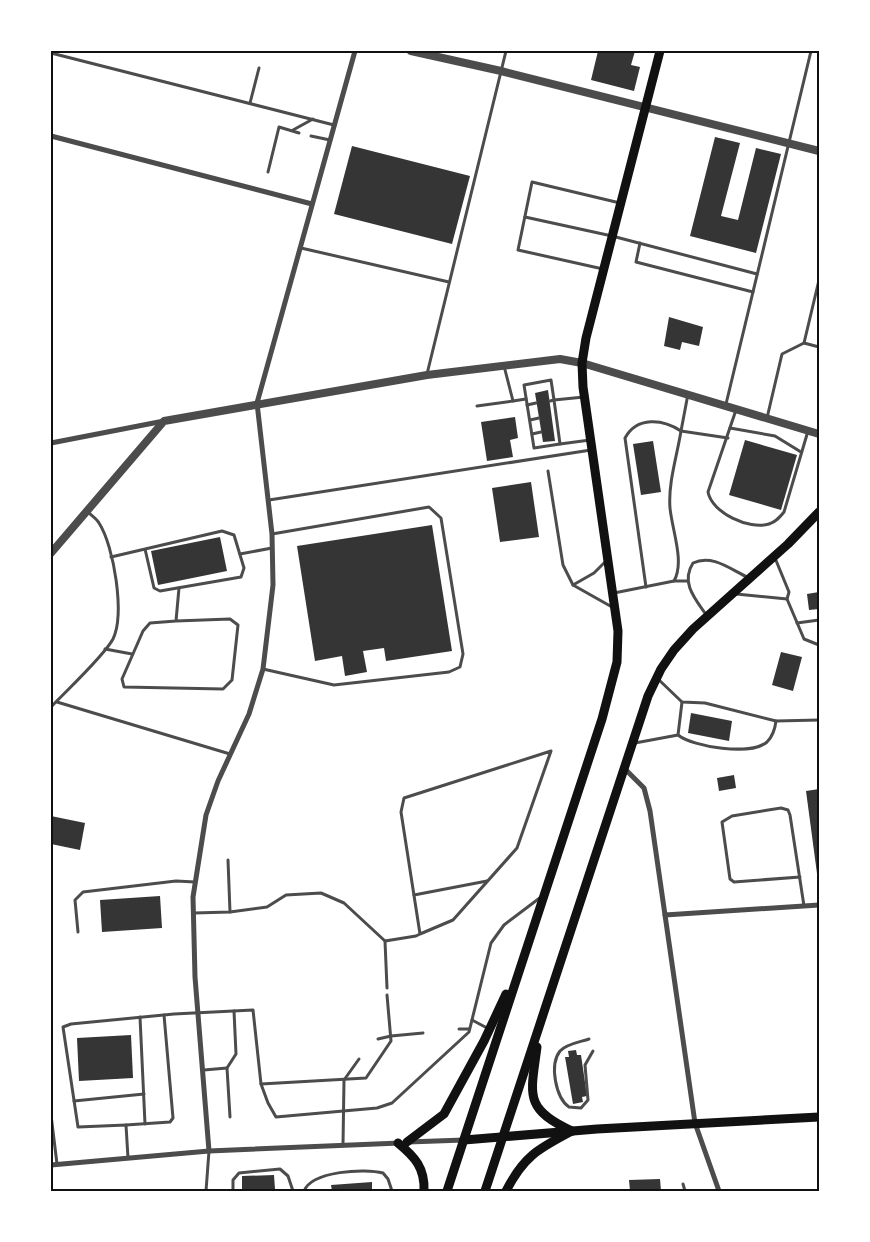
<svg xmlns="http://www.w3.org/2000/svg" width="870" height="1242" font-family="Rubik,sans-serif">
<rect width="100%" height="100%" fill="#fff"/>
<g fill="#353535">
<polygon points="598,51 635,51 631,65 640,67 634,91 591,80"/>
<polygon points="715,137 740,143 721,216 738,220 756,148 781,154 756,253 690,236"/>
<polygon points="352,146 470,176 452,244 334,214"/>
<polygon points="669,317 703,327 699,346 682,342 680,350 664,346"/>
<polygon points="548,390 555,441 543,442 535,393"/>
<polygon points="515,417 518,438 510,440 513,457 487,461 481,422"/>
<polygon points="745,440 797,455 781,510 729,495"/>
<polygon points="653,441 661,492 641,495 633,444"/>
<polygon points="531,482 539,537 500,542 492,488"/>
<polygon points="432,525 452,651 386,661 384,648 363,651 367,672 345,676 342,656 315,661 297,546"/>
<polygon points="220,537 227,571 158,585 151,551"/>
<polygon points="819,592 819,609 809,610 807,594"/>
<polygon points="781,652 802,657 793,691 772,685"/>
<polygon points="691,713 732,721 729,741 688,733"/>
<polygon points="734,775 736,788 719,791 717,778"/>
<polygon points="819,789 819,881 818,881 806,791"/>
<polygon points="51,816 85,823 80,850 51,844"/>
<polygon points="160,896 162,928 102,932 100,900"/>
<polygon points="131,1035 133,1078 79,1081 77,1038"/>
<polygon points="576,1050 577,1055 581,1055 587,1096 582,1097 583,1102 573,1104 565,1057 569,1057 568,1051"/>
<polygon points="274,1175 275,1189 242,1190 242,1176"/>
<polygon points="660,1179 661,1191 630,1191 629,1180"/>
<polygon points="372,1182 372,1191 332,1191 331,1185"/>
</g>
<g fill="none" stroke-linecap="round" stroke-linejoin="round">
<g stroke="#4c4c4c" stroke-width="3">
<polyline points="51,53 334,125"/>
<polyline points="250,103 259,68"/>
<polyline points="293,130 313,119"/>
<polyline points="311,136 330,140"/>
<polyline points="268,172 279,127 299,133"/>
<polyline points="525,217 612,236 757,274"/>
<polyline points="640,243 636,262 753,292"/>
<polyline points="301,248 449,282"/>
<polyline points="603,269 518,250 532,182 620,203"/>
<polyline points="804,343 819,280"/>
<polyline points="504,366 513,401 526,399"/>
<polyline points="427,374 506,51"/>
<polyline points="688,394 681,431 728,438"/>
<polyline points="550,401 554,400 560,444 534,448 524,385 551,380 554,400 584,397"/>
<polyline points="726,404 811,51"/>
<polyline points="527,405 536,403"/>
<polyline points="477,406 513,401"/>
<path d="M736,410L708,492C712,513 749,530 769,524C776,522 780,517 784,512L808,431"/>
<polyline points="767,418 782,354 804,343 819,347"/>
<polyline points="530,420 539,418"/>
<polyline points="730,428 775,436 801,452"/>
<polyline points="532,434 541,432"/>
<polyline points="560,444 590,440"/>
<polyline points="548,471 563,565 573,585"/>
<polyline points="269,500 591,450"/>
<polyline points="240,554 272,548"/>
<polyline points="111,557 222,531 234,535 244,568 241,577 160,591 154,588 145,549"/>
<polyline points="775,558 789,592 787,599"/>
<polyline points="606,561 594,573 573,585 612,607"/>
<path d="M646,587L625,438C637,416 663,419 681,431C677,456 668,483 670,508C672,530 685,562 674,581"/>
<polyline points="614,593 674,581 687,581"/>
<polyline points="736,594 787,599 804,639 819,645"/>
<path d="M707,616C696,600 680,583 693,563C712,554 730,569 747,577"/>
<polyline points="176,621 150,623 143,631 122,679 124,687 223,689 232,680 238,625 230,619 176,621 179,588"/>
<polyline points="797,623 819,620"/>
<polyline points="105,649 132,654"/>
<polyline points="263,669 334,685 449,672 460,667 463,654 441,518 429,507 272,534"/>
<polyline points="658,679 682,702 705,703 776,721 819,720"/>
<polyline points="57,702 230,754"/>
<path d="M51,707C66,691 104,656 113,639C125,614 114,546 99,523C97,519 92,516 88,512"/>
<path d="M678,735C693,747 751,756 767,742C773,736 775,729 776,721"/>
<polyline points="635,743 678,735 682,702"/>
<polyline points="228,860 230,912"/>
<polyline points="800,877 734,882 730,879 722,822 732,816 781,808 788,810 790,815 804,906"/>
<polyline points="414,895 487,881"/>
<polyline points="194,913 230,912 267,907 286,895 321,893 344,903 385,941 416,936 420,934 453,920 517,848 551,751 404,798 401,812 420,934"/>
<polyline points="78,932 75,900 83,892 176,881 195,882"/>
<polyline points="385,941 387,988"/>
<polyline points="140,1017 145,1124"/>
<polyline points="472,1020 489,1029"/>
<polyline points="459,1029 469,1029"/>
<polyline points="378,1039 391,1036 423,1033"/>
<path d="M589,1039C580,1042 566,1044 560,1051C549,1065 556,1098 569,1107L581,1108L588,1100L585,1065L593,1051"/>
<polyline points="204,1070 227,1068"/>
<polyline points="261,1084 268,1103 276,1117 377,1108 392,1103 469,1032 491,943 504,925 541,897"/>
<polyline points="74,1101 144,1094"/>
<polyline points="51,1115 57,1164"/>
<polyline points="230,1117 227,1068 236,1054 234,1011"/>
<polyline points="126,1125 170,1122 173,1118 164,1015"/>
<polyline points="343,1145 344,1080 359,1059"/>
<polyline points="128,1158 126,1125 78,1127 63,1027 71,1024 174,1014 253,1010 261,1084 366,1078 391,1041 387,995"/>
<polyline points="683,1184 685,1191"/>
<polyline points="206,1191 209,1151"/>
<polyline points="233,1191 233,1180 239,1173 280,1169 288,1176 293,1191"/>
<path d="M304,1191C312,1171 365,1168 383,1173L388,1179L392,1191"/>
</g>
<g stroke="#4c4c4c" stroke-width="5">
<polyline points="51,136 312,204"/>
<polyline points="51,443 164,421"/>
<polyline points="625,769 644,788 650,811 695,1123 719,1191"/>
<polyline points="665,915 819,905"/>
<polyline points="408,1142 464,1140"/>
<polyline points="209,1151 195,977 193,897 206,815 218,781 249,714 263,669 273,585 272,534 257,403 355,51"/>
<polyline points="51,1165 209,1151 400,1143"/>
</g>
<g stroke="#4c4c4c" stroke-width="8">
<polyline points="411,51 501,71 819,151"/>
<polyline points="51,553 164,421 427,375 560,359 582,363 819,434"/>
</g>
<polyline stroke="#111" stroke-width="9" points="464,1140 597,1129 819,1117"/>
<g stroke="#111" stroke-width="9">
<path d="M537,1047C531,1094 523,1109 572,1131"/>
<polyline points="407,1142 444,1114 484,1041 506,994"/>
<path d="M398,1143C415,1157 425,1168 424,1191"/>
<polyline points="447,1191 602,719 617,662 618,631 583,387 582,363 586,338 660,51"/>
<polyline points="485,1191 648,696 661,669 674,650 693,629 788,544 819,512"/>
<path d="M506,1191C524,1156 538,1149 572,1131"/>
</g>
</g>
<rect width="870" height="1242" fill="none" stroke="#ffffff" stroke-width="105"/>
<rect x="52" y="52" width="766" height="1138" fill="none" stroke="#111" stroke-width="2"/>
</svg>
